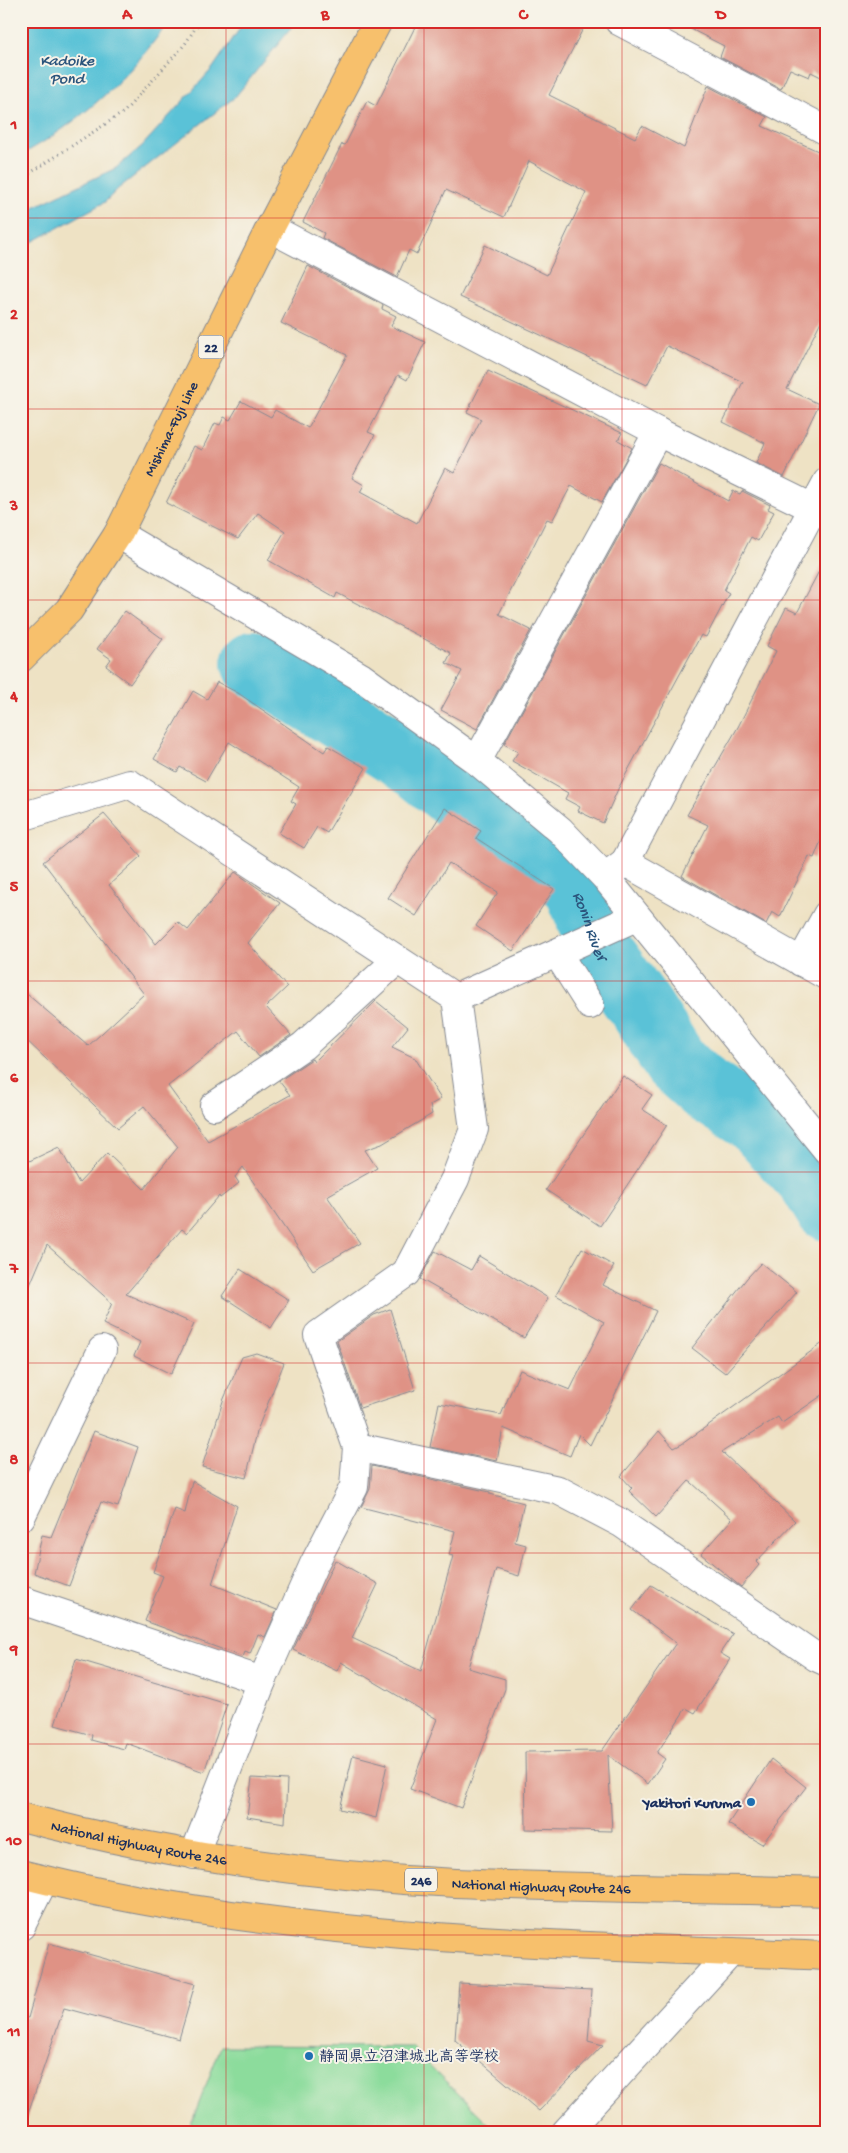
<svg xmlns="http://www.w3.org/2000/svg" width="848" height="2153" font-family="'Gochi Hand','Klee One',sans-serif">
<rect width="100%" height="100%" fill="#f7f3e8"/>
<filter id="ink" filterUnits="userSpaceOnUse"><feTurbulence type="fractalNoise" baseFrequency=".02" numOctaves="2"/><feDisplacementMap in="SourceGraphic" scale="10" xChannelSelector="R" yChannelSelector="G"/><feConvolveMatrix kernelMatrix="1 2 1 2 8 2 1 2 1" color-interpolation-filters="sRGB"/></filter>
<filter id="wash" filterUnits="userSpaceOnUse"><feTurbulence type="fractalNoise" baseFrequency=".0096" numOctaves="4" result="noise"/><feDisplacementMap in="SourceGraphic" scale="20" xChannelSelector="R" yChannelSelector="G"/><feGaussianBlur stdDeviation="1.12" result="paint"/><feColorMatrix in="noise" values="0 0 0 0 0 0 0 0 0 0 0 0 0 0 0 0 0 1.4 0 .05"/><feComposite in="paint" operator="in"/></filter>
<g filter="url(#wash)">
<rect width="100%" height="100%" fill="#eee2c4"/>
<polygon fill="#8cdc9c" stroke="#54867d" points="221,2046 411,2047 497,2132 188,2132"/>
<g fill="#5ac2d7" stroke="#3a789a">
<path d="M21,21H169C131,76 80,123 21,155Z"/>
<polygon points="245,21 297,21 235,97 119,188 105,202 21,248 21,213 116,168 142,146 212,69"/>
</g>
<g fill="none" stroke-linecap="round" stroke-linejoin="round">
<path stroke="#5ac2d7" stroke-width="66" id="s1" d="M254,663L417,766L473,811L552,862L576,886L588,915L599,950L641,1008L675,1062L705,1089L754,1120L812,1183L827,1208"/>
</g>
<g id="blocks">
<g fill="#df9285">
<polygon points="418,21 587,21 549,95 635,138 642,126 684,148 708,86 767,117 762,126 827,155 827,309 787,389 819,404 784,477 756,463 765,443 723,422 743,382 667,346 647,385 460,297 485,245 547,275 586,192 529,161 504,217 446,190 417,254 409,250 397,277 322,238 324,233 303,222 342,144 345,145 367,101 376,106"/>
<polygon points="675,21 827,21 827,80 811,72 809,77 790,69 781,89 720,57 724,46"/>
<polygon points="308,266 383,305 382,309 396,316 391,326 425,342 407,380 398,375 368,432 375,435 352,478 364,485 360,492 417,523 445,468 454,473 481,419 467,412 488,371 622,433 618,440 632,448 602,502 571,486 552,521 547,519 499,614 531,630 477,729 441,710 462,671 446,663 451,653 337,593 335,598 268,560 285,531 258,513 238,539 166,503 194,446 202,450 215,423 220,425 224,417 230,420 241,401 271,417 275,410 308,428 347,355 281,323"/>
<polygon points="659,463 728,501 733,491 740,494 742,491 770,505 768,509 774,512 758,541 751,537 724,590 729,593 706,637 701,635 618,789 603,823 578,811 580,807 565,799 568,793 512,761 518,752 504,744"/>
<polygon points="827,556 827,826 814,858 809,856 780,917 772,912 766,924 682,876 708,825 687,815 738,727 776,651 767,646 786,608 797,613"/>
<polygon points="125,611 163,639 130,684 106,666 111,659 97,649"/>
<polygon points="217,682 238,693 324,752 328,746 366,768 327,833 317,827 304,848 279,833 296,804 291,801 299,787 229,742 206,781 180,767 177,772 154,759 193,691 207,699"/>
<polygon points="445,808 481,831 476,838 554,889 513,951 476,926 498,892 449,863 416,916 388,898"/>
<polygon points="104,814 141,856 109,885 156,944 178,922 188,930 235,872 280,903 248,943 287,987 266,1007 291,1035 259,1057 238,1031 168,1086 208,1141 290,1095 279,1081 312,1059 314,1062 376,1001 408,1027 392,1047 415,1058 441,1099 430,1105 432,1114 382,1144 365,1150 377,1168 327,1196 360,1243 313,1270 243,1167 235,1177 239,1183 220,1198 219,1196 187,1233 182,1229 126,1294 194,1324 171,1374 134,1356 140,1342 103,1324 112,1303 47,1245 21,1306 21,1165 59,1147 79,1183 107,1153 144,1189 178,1147 144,1106 118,1128 21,1035 21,989 88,1046 144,994 43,862"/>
<polygon points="623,1076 652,1095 642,1109 667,1125 600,1226 546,1190"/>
<polygon points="582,1248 614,1266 603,1285 656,1311 590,1445 579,1434 570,1456 503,1428 497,1461 430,1447 439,1403 501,1415 520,1370 570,1390 604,1322 556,1295"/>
<polygon points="435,1251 471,1270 479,1256 548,1298 524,1338 420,1279"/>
<polygon points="761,1263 797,1292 725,1373 692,1348 747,1278"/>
<polygon points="240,1269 289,1300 271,1328 222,1296"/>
<polygon points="390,1309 415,1390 360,1408 337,1341 374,1315"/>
<polygon points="827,1340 827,1392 782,1423 778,1417 722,1452 795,1521 756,1562 759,1565 741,1587 701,1554 732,1519 692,1483 689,1481 656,1517 629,1491 632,1488 621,1476 659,1431 674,1448 682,1444"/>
<polygon points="256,1353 284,1363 258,1428 246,1478 202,1467 223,1401 242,1357"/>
<polygon points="94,1431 138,1447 118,1507 101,1502 69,1586 34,1573 42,1535 51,1537"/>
<polygon points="372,1466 490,1492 490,1494 524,1503 515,1542 526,1545 519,1576 496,1569 468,1668 505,1679 505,1689 461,1808 410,1789 437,1719 341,1662 337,1671 293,1650 335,1560 378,1584 352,1638 421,1671 453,1556 449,1555 455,1531 361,1507 370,1489"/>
<polygon points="192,1481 237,1506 212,1584 277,1610 265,1637 258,1634 250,1654 245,1652 243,1657 145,1621 163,1576 153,1572 175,1509 185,1513"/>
<polygon points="651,1585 733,1634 720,1653 730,1659 695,1713 686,1708 657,1753 665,1759 648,1784 608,1755 612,1831 526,1829 525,1752 602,1751 676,1643 632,1610"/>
<polygon points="76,1659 227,1704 204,1772 126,1743 124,1749 91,1740 92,1735 55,1725"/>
<polygon points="353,1755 387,1764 376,1818 340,1809"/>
<polygon points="771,1759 806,1787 762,1844 728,1824"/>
<polygon points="252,1778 287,1780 285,1823 247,1817"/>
<polygon points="49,1943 195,1984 179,2039 64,2008 26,2119 21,2118 21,2016 28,2018"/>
<polygon points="459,1983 592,1990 588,2041 603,2045 539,2111 455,2040"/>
</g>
</g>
</g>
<g filter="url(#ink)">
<use href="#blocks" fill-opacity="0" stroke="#848891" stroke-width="1"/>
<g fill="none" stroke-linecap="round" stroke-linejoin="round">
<g stroke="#848891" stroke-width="30">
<g id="minor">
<polyline points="619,21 827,131"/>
<polyline points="270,228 658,432 827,515"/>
<polyline points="118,534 361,677 477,761 560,830 605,877 827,1150"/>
<polyline points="477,761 658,432"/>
<polyline points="21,817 130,784 456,998 474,1129 455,1179 406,1273 318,1335 357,1447 354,1487 314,1564 262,1681 194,1855"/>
<polyline points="625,862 827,482"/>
<polyline points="610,873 625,862 827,976"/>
<polyline points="557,953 590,1005"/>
<polyline points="801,962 827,915"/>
<polyline points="456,998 636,917"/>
<polyline points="214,1106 303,1046 397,960"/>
<polyline points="357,1447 558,1490 621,1523 816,1657 827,1662"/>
<polyline points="21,1517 102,1350"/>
<polyline points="21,1600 262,1681"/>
<polyline points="21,1926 44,1880"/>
<polyline points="566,2132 731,1952"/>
</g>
</g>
<g stroke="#848891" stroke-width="30">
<g id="major">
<path id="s2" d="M21,658L69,610L118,534L270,228L378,21"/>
</g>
</g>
<g stroke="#848891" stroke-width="30">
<g id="highway">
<path id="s3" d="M21,1817C163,1854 309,1876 456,1883C579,1889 703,1888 827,1892"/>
<path d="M21,1874C284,1941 557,1944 827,1956"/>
</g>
</g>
<polyline stroke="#848891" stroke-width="3" stroke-dasharray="1 4" stroke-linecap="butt" points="21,179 124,112 185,44 200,21"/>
<use href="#minor" stroke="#fff" stroke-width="28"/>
<use href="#major" stroke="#f7c06c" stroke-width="28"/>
<use href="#highway" stroke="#f7c06c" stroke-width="28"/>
</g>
</g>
<path fill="none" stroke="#d62828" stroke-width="1" stroke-opacity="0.55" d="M226,21V2132M424,21V2132M622,21V2132M21,218H827M21,409H827M21,600H827M21,790H827M21,981H827M21,1172H827M21,1363H827M21,1553H827M21,1744H827M21,1935H827"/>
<g fill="#1f6fb2" stroke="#f7f3e8" stroke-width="2">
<circle cx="751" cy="1802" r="5"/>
<circle cx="309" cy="2056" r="5"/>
</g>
<g text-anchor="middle" stroke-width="4" stroke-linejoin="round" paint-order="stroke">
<g fill="#f7f3e8" stroke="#5d6a87" stroke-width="1">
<rect x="198.5" y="335.5" width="25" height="23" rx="4"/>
<rect x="405" y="1868.5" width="32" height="23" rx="4"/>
</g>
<g font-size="14" font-weight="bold" fill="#1b2f5e">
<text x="211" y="352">22</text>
<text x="421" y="1885">246</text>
</g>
<g font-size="15" fill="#1b2f5e" stroke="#f7f3e8">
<text dy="5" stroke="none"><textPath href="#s2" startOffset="276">Mishima-Fuji Line</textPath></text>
<text dy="5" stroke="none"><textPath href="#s3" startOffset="121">National Highway Route 246</textPath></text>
<text dy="5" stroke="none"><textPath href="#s3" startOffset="526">National Highway Route 246</textPath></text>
</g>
<g font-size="15" font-weight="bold" fill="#1b2f5e" stroke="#f7f3e8" text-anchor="end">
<text x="741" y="1807">Yakitori Kuruma</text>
<text x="319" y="2061" text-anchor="start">静岡県立沼津城北高等学校</text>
</g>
<g font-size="16" font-style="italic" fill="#2b547c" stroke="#f7f3e8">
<text x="67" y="65">Kadoike<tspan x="67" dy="18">Pond</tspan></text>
<text dy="6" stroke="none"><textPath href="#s1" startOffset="435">Ronin River</textPath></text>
</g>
</g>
<rect width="848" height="2153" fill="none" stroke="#f7f3e8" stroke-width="55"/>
<rect x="28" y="28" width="792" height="2098" fill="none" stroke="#d62828" stroke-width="2"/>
<g font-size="16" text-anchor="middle" font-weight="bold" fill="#d62828">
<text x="127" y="19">A</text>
<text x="325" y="19">B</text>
<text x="523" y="19">C</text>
<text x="721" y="19">D</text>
<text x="14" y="129">1</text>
<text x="14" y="319">2</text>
<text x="14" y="510">3</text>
<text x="14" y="701">4</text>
<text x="14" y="891">5</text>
<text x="14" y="1082">6</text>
<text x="14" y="1273">7</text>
<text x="14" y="1464">8</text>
<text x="14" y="1654">9</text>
<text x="14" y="1845">10</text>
<text x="14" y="2036">11</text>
</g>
</svg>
